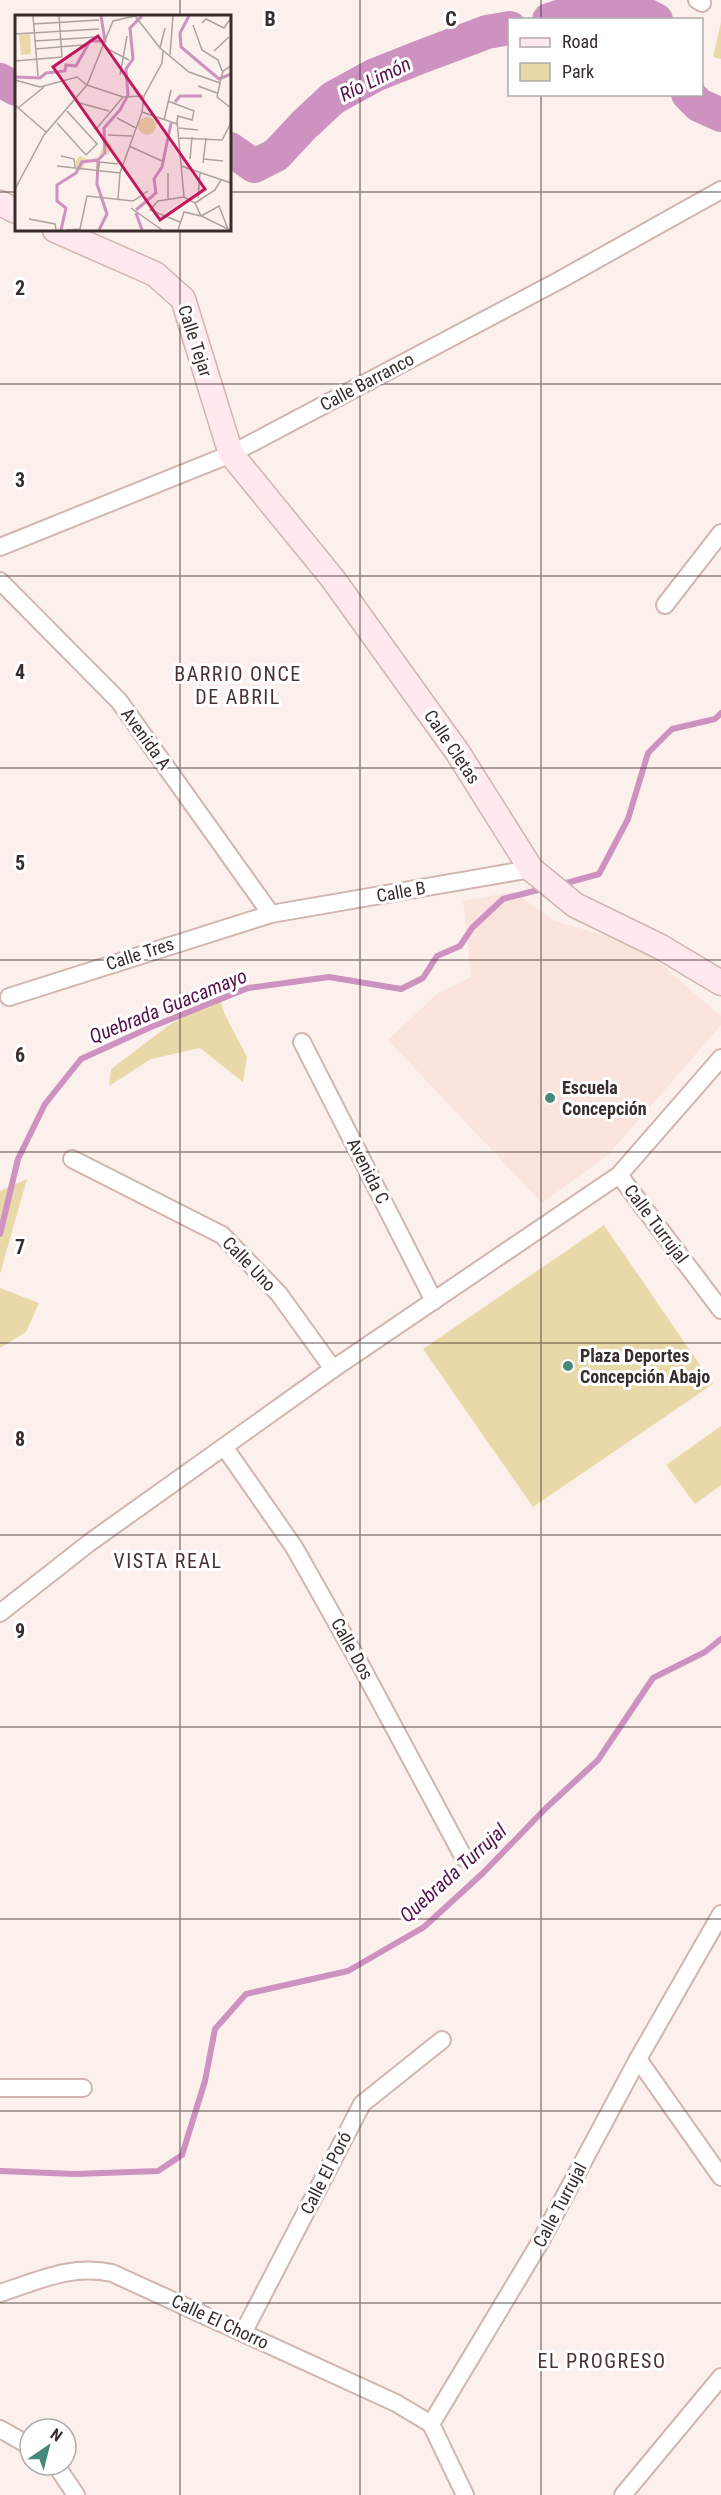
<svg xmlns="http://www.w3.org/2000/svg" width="721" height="2495" font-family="'Roboto Condensed',sans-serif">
<rect width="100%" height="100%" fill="#fcf0ed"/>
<polygon fill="#fbe3de" points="513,892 555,921 639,945 721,1016 721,1025 608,1155 542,1203 388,1040 438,993 471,977 463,901"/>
<g fill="#ead9a8">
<polygon points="721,22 721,59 713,57"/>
<polygon points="219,996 225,1015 247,1057 243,1082 200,1048 151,1059 109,1086 111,1069 168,1026"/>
<polygon points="27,1179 0,1274 0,1191"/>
<polygon points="604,1225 713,1384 533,1507 423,1349"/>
<polygon points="0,1288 39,1303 26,1332 0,1348"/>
<polygon points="721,1426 721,1485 695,1504 666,1465"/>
</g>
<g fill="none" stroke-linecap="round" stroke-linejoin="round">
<g stroke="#cd92c0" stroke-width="6">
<polyline points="559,885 599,874 628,819 648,753 672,729 715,719 721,713"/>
<polyline points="0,1234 18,1159 45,1104 81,1059 151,1027 248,988 329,977 401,989 423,978 437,956 460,946 472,928 503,899 546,888"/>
<polyline points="0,2171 75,2174 158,2171 182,2155 205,2081 215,2029 246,1994 348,1971 424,1927 483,1873 546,1808 598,1760 653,1678 705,1652 721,1639"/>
</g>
<g stroke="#cd92c0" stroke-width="34">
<polyline points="549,20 598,4 625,4 656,20"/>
<polyline points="0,80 16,89"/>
<polyline points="688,94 699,105 721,115"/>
<polyline points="230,149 254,166 276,155 304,125 333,98 375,75 423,56 487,32 510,28"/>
</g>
<g stroke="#d1b5ae" stroke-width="20">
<g id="street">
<polyline points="697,0 702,3"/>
<polyline points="0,547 231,454 560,280 721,190"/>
<polyline points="0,581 119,701 271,914"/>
<polyline points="665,605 721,533"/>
<polyline points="9,997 271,914 531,869"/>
<polyline points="302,1042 434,1301"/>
<polyline points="72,1159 222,1235 279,1294 333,1369"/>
<polyline points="619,1175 721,1310"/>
<polyline points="225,1448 294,1547 360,1664 464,1858"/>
<polyline points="0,1613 89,1543 333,1369 619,1175 721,1058"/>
<polyline points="638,2059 721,2177"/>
<polyline points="0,2088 83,2088"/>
<path d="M0,2293C38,2281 71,2264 112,2273L396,2403L431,2424"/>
<polyline points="243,2333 362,2104 442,2040"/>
<polyline points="0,2429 30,2446"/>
<polyline points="56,2465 76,2495"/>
<polyline points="465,2495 431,2424 539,2244 638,2059 721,1914"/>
<polyline points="623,2495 721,2377"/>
</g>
</g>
<g stroke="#d1b5ae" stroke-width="27">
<g id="secondary">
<polyline points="0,203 16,211"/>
<polyline points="55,230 155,274 183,299 231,454 333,579 458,753 531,869 575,905 661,947 721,983"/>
</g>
</g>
<use href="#street" stroke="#fff" stroke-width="16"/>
<use href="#secondary" stroke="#ffe9ee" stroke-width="24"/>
</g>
<path fill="none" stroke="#382d2a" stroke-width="1.5" stroke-opacity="0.55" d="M180,0V16M360,0V2495M541,0V20M541,94V2495M0,192H16M230,192H721M180,230V2495M0,384H721M0,576H721M0,768H721M0,960H721M0,1152H721M0,1343H721M0,1535H721M0,1727H721M0,1919H721M0,2111H721M0,2303H721"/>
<g fill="#46897a" stroke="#fff" stroke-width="2">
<circle cx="550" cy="1098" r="6"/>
<circle cx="568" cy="1366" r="6"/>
</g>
<g text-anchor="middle" stroke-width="6" stroke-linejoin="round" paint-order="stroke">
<g font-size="18" fill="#382d2a" stroke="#fff">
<text transform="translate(195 341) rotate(72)" y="6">Calle Tejar</text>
<text transform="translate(367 382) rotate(-28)" y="6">Calle Barranco</text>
<text transform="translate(146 739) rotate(54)" y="6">Avenida A</text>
<text transform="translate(452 747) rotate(56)" y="6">Calle Cletas</text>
<text transform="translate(401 892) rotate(-10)" y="6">Calle B</text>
<text transform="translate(140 954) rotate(-18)" y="6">Calle Tres</text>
<text transform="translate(368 1171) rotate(63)" y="6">Avenida C</text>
<text transform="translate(656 1224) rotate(53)" y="6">Calle Turrujal</text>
<text transform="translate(249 1264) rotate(46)" y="6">Calle Uno</text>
<text transform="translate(352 1649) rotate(61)" y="6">Calle Dos</text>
<text transform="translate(326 2173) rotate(-63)" y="6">Calle El Poró</text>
<text transform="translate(560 2205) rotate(-62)" y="6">Calle Turrujal</text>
<text transform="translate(220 2322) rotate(25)" y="6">Calle El Chorro</text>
</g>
<g font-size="18" font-weight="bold" fill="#382d2a" stroke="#fff" text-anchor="start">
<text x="562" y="1094">Escuela<tspan x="562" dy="21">Concepción</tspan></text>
<text x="580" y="1362">Plaza Deportes<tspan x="580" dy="21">Concepción Abajo</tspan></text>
</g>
<g font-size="20" font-style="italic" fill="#57124d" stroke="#fff">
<text transform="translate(375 79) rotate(-26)" y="7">Río Limón</text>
<text transform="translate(168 1006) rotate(-22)" y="7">Quebrada Guacamayo</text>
<text transform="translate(453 1873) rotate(-42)" y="7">Quebrada Turrujal</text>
</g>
<g font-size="20" letter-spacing="1.5" fill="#4a332e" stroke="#fff">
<text x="238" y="681">BARRIO ONCE<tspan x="238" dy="23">DE ABRIL</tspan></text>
<text x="168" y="1568">VISTA REAL</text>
<text x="602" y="2368">EL PROGRESO</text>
</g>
</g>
<g transform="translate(15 15)">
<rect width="216" height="216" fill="#fcf0ed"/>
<path d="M15,19L16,39L6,40L4,20ZM123 111a9 9 0 1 1 18 0a9 9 0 1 1-18 0ZM91,123L97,132L93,140L88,138L84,146L70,147L68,153H61V145L65,141L75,145L84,142Z" fill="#ead9a8"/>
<path fill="none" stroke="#cd92c0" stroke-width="3" d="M174,1L165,18L166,32L204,64L216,59M0,62L25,63L31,58L50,56L51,50L61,51L75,26H90L86,1M160,87L165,81H187M83,146L82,169L92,199L84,215M121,195L141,178L139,164L147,152L156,108M121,198L127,215M46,215L51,193L42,186V170L61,158L67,147L83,145L90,138L89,113L105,95L113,80L111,54L118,44L115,13L127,1"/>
<path fill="none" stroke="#aea29f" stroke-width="1.5" d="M18,1L23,61M120,1L145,33L174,57L205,68L208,56L216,51M187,8L191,4L209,13L216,3M18,9L84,5M178,10L187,35L203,45L207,56M0,19L84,14M20,26L82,22M91,33L114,45M145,33L150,13M20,34L68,30M199,36L214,22M155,40L158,1M0,46L47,42L44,1M105,60L112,21M0,65L25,72L62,62L72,70L108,82L128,81M205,68L202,82L216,93M183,71L202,78M153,86L179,96L177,105L163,101L162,106L169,182L180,188L186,201L215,215M61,87L94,96M0,90L32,118M3,93L29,72M127,97L162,109M102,103L121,113M149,105L156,75M42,108L71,140L82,129L52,96M82,113L108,82M164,113L183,115M93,120L117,121M164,123L207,125L216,108M114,131L147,146M46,141L59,144L60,152M175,144L177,122M189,144L208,146M188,148L191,123M42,151L105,158M166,151L216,168M83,155L85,147L103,149M153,158V184M0,174L29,120L72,70L98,6L120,1M183,183L185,158M103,184L105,158L127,97L129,81L147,48L148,36M180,188L200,175L206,165M116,193L147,215M186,201L204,191L213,214M14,204L40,209L41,215M165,207L135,195L143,186L169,182M51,215L65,214L72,181L118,186L133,176M163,215L169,197L186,201"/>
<path fill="#c2185b" fill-opacity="0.15" stroke="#c2185b" stroke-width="3" d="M83,21L190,174L145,205L38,52Z"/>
<rect width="216" height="216" fill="none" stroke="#382d2a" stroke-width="3"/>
</g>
<g font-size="20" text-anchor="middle" font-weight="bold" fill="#382d2a" stroke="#fff" stroke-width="6" stroke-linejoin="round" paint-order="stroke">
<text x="270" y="26">B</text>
<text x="451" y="26">C</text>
<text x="20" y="295">2</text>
<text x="20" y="487">3</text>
<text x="20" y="679">4</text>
<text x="20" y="870">5</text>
<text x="20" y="1062">6</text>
<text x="20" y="1254">7</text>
<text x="20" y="1446">8</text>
<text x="20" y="1638">9</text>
</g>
<rect x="508" y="18" width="195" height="78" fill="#ffffff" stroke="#afabaa" stroke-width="1.5"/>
<rect x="520" y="38" width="30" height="9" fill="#ffe9ee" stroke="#afabaa" stroke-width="1.5"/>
<text x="562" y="48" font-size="18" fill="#382d2a">Road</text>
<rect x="520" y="63" width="30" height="18" fill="#ead9a8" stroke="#afabaa" stroke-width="1.5"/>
<text x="562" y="78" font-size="18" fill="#382d2a">Park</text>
<g transform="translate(48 2447) rotate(35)"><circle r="28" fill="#ffffff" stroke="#afabaa" stroke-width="1.5"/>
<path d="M0-4.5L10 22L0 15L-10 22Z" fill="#46897a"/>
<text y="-9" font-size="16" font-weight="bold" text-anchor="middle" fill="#382d2a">N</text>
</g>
</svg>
